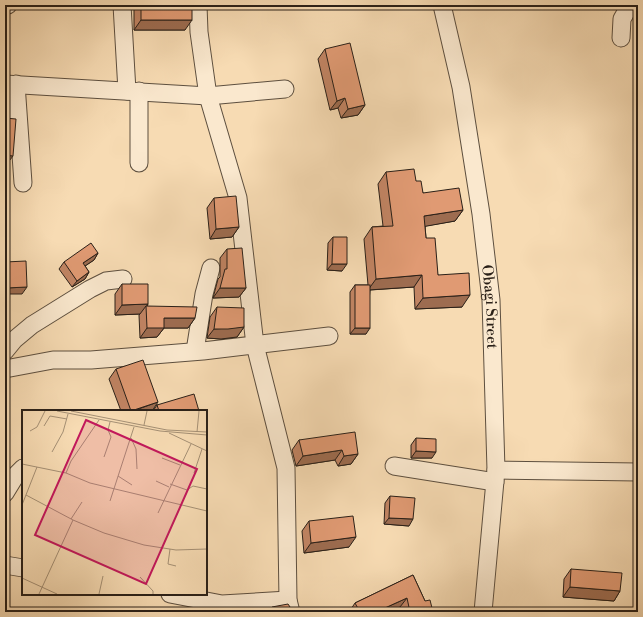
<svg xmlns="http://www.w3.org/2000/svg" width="643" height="617" font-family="'Libre Bodoni',serif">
<rect width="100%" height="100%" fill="#f7dbb3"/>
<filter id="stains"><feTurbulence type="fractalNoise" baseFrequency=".005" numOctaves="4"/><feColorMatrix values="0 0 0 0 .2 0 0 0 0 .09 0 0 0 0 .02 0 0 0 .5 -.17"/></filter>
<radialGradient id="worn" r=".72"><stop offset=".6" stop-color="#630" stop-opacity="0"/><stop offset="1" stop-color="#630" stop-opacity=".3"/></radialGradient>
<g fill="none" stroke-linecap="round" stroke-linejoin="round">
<g stroke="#5d4f3f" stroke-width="19">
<g id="minor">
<polyline points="5,5 8,5"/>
<polyline points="122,5 127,91"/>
<polyline points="198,5 199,32 208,96 238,198 255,345 286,468 288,600 291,612"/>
<path id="s1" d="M442,5L461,87L481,214L491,300L496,470L638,472"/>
<polyline points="621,38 622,19 630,5"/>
<polyline points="5,84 208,96 285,89"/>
<polyline points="16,84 23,183"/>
<polyline points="139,91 139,163"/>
<polyline points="5,351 14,340 32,325 90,289 106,281 123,279"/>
<polyline points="195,351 204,294 211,268"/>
<polyline points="5,369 53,360 91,360 203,351 329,336"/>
<polyline points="394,466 495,482"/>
<polyline points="5,493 16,475 23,468"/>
<polyline points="5,565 23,568"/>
<polyline points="170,594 222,604 288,600"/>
<polyline points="483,612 496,470"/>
</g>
</g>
<use href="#minor" stroke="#fae8ce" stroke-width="17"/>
</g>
<g fill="#c18463" stroke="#2a2018">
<polygon points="134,5 192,5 185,30 134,30"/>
<polygon points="325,49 365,105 358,115 341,118 338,108 330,110 318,59"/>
<polygon points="386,172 416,181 423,193 463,210 455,221 425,226 426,238 438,275 462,307 415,309 414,287 370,290 366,334 350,334 350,292 355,285 368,285 364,239 372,227 383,226 378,184"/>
<polygon points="214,198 239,227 232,237 210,239 207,208"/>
<polygon points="333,237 342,271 327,270 328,243"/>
<polygon points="227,249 246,288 239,297 213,298 218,279 220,277 220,258"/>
<polygon points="98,253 94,260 85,266 89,272 85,279 72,287 59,269 64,262"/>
<polygon points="122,284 148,304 147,306 195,318 188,328 164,328 157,337 140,338 139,315 140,314 115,315 115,294"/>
<polygon points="217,307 244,327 237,337 221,339 207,338 210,317"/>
<polygon points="116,369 152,411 121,411 109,379"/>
<polygon points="157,405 199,411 153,411"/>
<polygon points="416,438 432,458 411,458 411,445"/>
<polygon points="299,440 358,454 351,464 338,466 335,460 296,466 292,450"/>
<polygon points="390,496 409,526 384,524 385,503"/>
<polygon points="309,521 349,547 304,553 302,531"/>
<polygon points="571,569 620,591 614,601 563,597 564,579"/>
<polygon points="413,575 425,601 433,612 401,612 400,607 391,612 349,612 355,603"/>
</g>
<g fill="#9d6c50" stroke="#2a2018">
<polygon points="141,20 192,20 185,30 134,30"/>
<polygon points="345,98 338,108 330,110 337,101"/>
<polygon points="365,105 358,115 341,118 348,109"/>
<polygon points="5,155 13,156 6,165 5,165"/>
<polygon points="463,210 455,221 416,228 424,216"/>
<polygon points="239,227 232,237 210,239 216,229"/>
<polygon points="98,253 94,260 79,270 83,263"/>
<polygon points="332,264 347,264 342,271 327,270"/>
<polygon points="89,272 85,279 72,287 77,281"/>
<polygon points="422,275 414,287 368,290 376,279"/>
<polygon points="27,287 22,294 5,294 5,289 6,288"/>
<polygon points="220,288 246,288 239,297 213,298"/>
<polygon points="470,295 462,307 415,309 423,298"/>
<polygon points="148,304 146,307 146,306 140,314 115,315 122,305"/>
<polygon points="164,318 195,318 188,328 164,328 157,337 140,338 147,328"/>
<polygon points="244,327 237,337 221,339 207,338 214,329"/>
<polygon points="355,328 370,328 366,334 350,334"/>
<polygon points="158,402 152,411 133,411"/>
<polygon points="342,450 335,460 296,466 303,456"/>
<polygon points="416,451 436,452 432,458 411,458"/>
<polygon points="358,454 351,464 338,466 344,456"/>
<polygon points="389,518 413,519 409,526 384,524"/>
<polygon points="356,537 349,547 304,553 311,543"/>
<polygon points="570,587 620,591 614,601 563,597"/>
<polygon points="407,598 400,607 391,612 376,612"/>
</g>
<g fill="#e09a73" stroke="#2a2018">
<rect x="141" y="5" width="51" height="15"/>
<polygon points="350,43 365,105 348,109 345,98 337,101 325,49"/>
<polygon points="5,118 16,119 13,156 5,155"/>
<polygon points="414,169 416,181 421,181 423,193 459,188 463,210 424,216 426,238 435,238 438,275 469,273 470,295 423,298 422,275 376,279 372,227 393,226 386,172"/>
<polygon points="236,196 239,227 216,229 214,198"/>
<polygon points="333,237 347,237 347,264 332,264"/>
<polygon points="91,243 98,253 83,263 89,272 77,281 64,262"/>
<polygon points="242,248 246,288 220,288 225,269 227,269 227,249"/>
<polygon points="26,261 27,287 6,288 5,262"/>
<polygon points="122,284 148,284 148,304 122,305"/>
<rect x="355" y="285" width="15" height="43"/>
<polygon points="146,306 197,307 195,318 164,318 164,328 147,328"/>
<polygon points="217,307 244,308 244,327 228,329 214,329"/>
<polygon points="143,360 158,402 131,411 116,369"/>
<polygon points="194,394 199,411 159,411 157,405"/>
<polygon points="355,432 358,454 344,456 342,450 303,456 299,440"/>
<polygon points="416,438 436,439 436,452 416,451"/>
<polygon points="390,496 415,498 413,519 389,518"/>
<polygon points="353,516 356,537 311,543 309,521"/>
<polygon points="571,569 622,573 620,591 570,587"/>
<polygon points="413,575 425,601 430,600 433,612 410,612 407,598 376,612 360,612 355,603"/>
<polygon points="288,604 292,610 292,612 251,612 272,610 272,607"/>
</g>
<g text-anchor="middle" stroke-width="4" stroke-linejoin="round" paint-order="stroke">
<g font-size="15" fill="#2a2018" stroke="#fae8ce">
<text dy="5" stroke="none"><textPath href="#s1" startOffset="306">Obagi Street</textPath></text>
</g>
</g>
<g transform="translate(22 410)">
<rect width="185" height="185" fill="#f7dbb3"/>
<path fill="none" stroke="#a59075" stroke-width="1" d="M35,1L138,21L185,25M49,1L145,20L185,22M122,15L125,1M22,16L28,6L45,9M8,21L15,17L23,1M175,22L177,1M147,23L185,41M109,28L114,39L115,59M30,42L41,22L46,4M82,47L89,27L86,20L88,12M140,48L158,55M0,54L44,63L68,73L185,101M44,63L49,51L77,10M172,63L180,39M96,66L110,75M134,71L147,77M148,74L165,80L171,76L185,79M4,85L51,110M88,91L112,17M0,95L15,57M136,103L169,34M49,109L60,92M148,139L146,154L154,156M118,167L131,181V184M0,168L35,184M17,184L51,110L82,123L122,135L154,140L185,139M77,184L81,166"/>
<path fill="#c2185b" fill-opacity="0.15" stroke="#c2185b" stroke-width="2" d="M64,10L175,59L124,174L13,125Z"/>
<rect width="185" height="185" fill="none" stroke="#2a2018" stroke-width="2"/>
</g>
<rect width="643" height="617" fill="none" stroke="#f7dbb3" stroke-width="20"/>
<rect x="6" y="6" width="631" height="605" fill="none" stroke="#2a2018" stroke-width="2"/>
<rect x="10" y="10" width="623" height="597" fill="none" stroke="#2a2018"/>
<rect width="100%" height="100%" filter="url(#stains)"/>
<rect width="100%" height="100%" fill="url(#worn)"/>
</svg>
